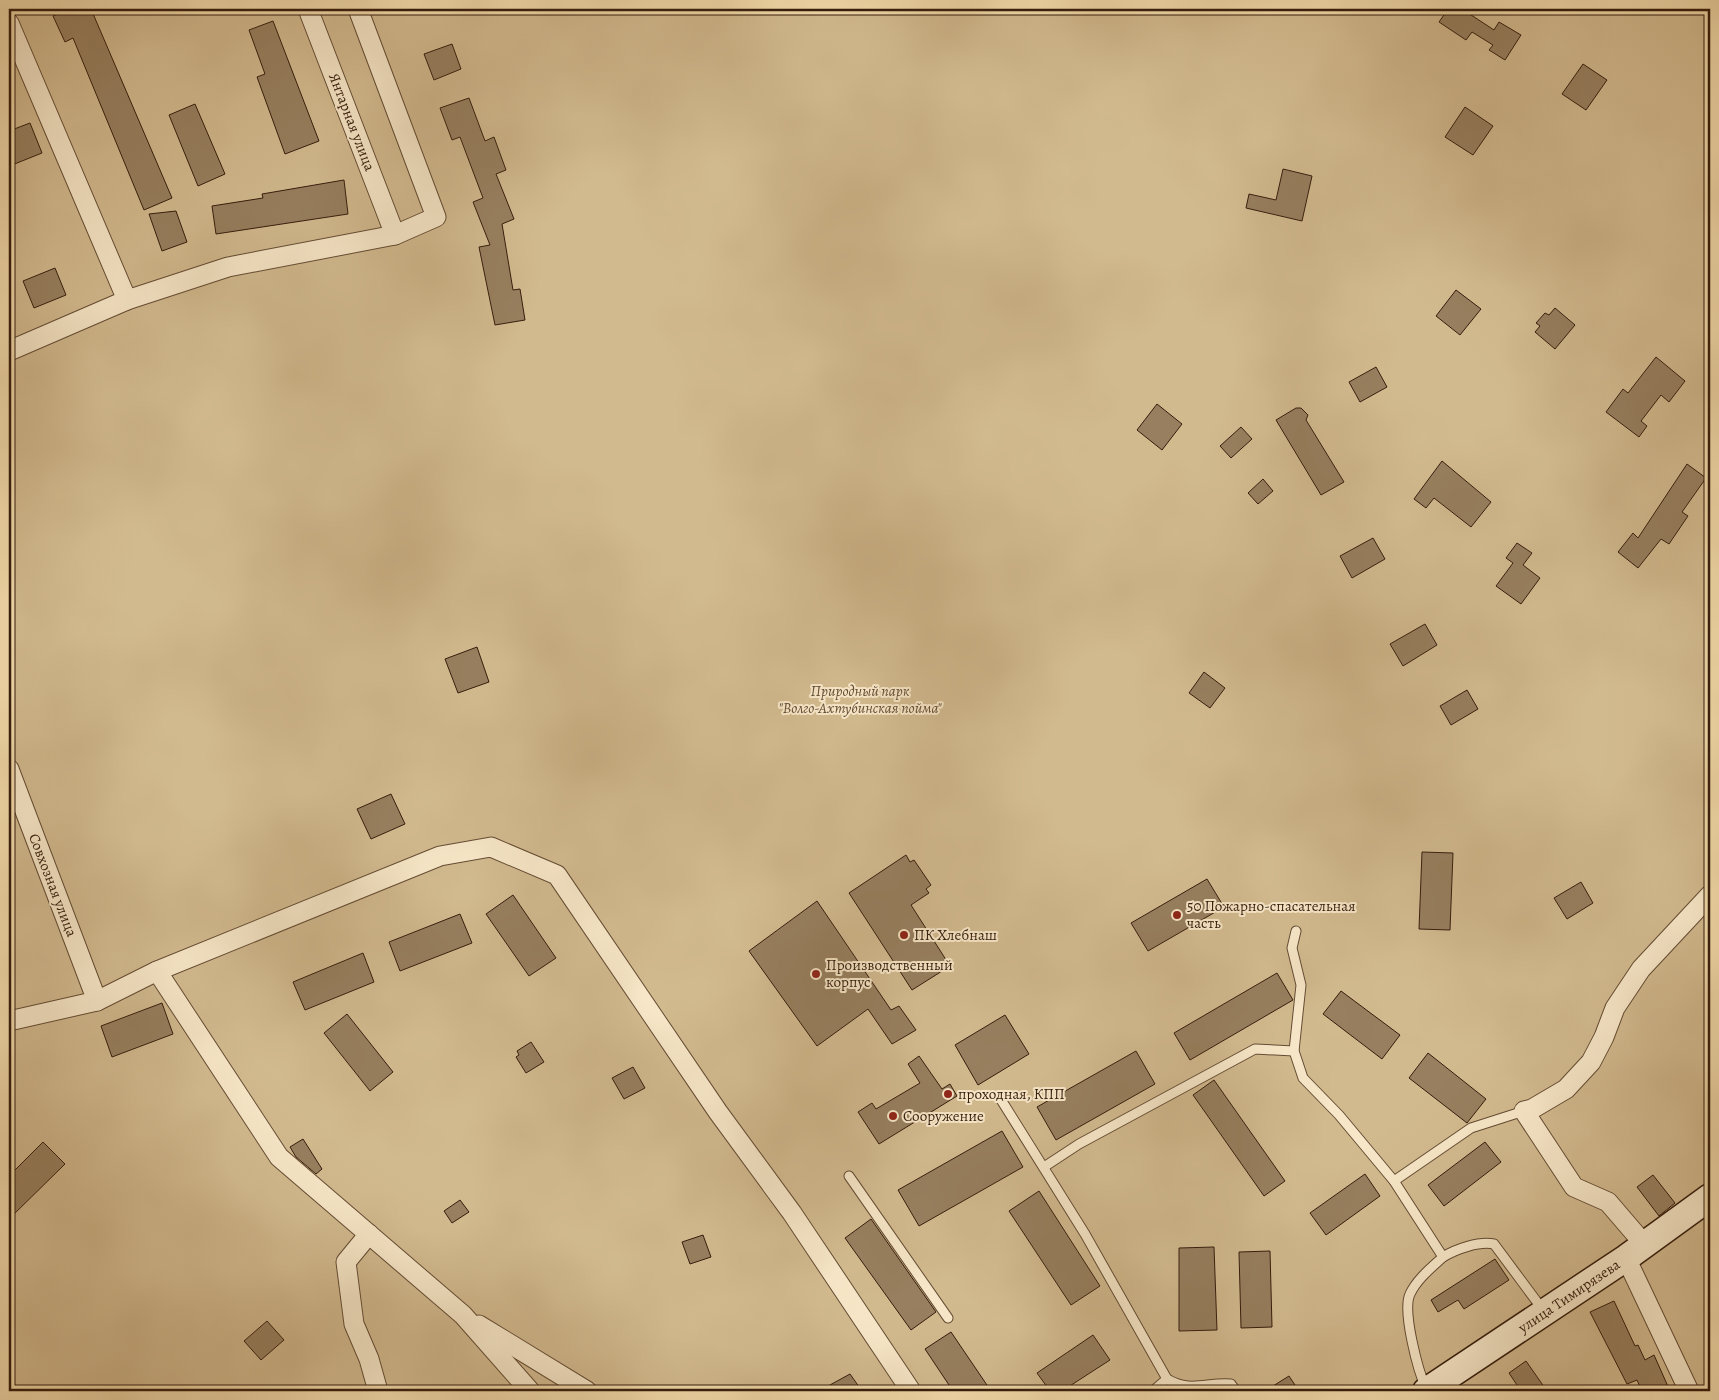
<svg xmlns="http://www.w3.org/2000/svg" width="1719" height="1400" font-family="Alegreya,serif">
<rect width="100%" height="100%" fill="#f2daaa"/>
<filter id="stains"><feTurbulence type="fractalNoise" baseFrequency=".004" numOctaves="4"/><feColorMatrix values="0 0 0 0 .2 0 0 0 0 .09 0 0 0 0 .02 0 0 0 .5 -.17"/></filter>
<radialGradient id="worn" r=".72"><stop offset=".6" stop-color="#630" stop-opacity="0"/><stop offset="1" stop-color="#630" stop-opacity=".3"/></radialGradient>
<rect fill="#d2ba8f" stroke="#846c4e" x="9" y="9" width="1701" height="1382"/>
<g fill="#977f5f" stroke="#351d0d">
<polygon points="69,9 91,9 172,198 144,210 73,38 65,42 53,16"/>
<polygon points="1448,9 1462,9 1494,30 1499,22 1521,35 1505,60 1489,50 1493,45 1472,32 1466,40 1439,22"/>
<polygon points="273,21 319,141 285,154 257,77 265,74 249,30"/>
<polygon points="452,44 461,69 434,80 424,54"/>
<polygon points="1583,64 1607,80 1586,110 1562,94"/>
<polygon points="469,98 485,141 494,137 506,170 496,174 514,219 502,224 513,290 520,289 525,320 495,325 479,247 490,245 473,202 483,198 460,137 452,140 440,108"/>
<polygon points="195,104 225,174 198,186 169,115"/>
<polygon points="1465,107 1493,126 1473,155 1445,137"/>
<polygon points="30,123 42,153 12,165 9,156 9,131"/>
<polygon points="1283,169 1312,176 1302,221 1246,208 1249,194 1276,200"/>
<polygon points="344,180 348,214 216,234 212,206 263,198 262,194"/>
<polygon points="176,211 187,242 162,251 149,214"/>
<polygon points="55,268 66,295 34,308 23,281"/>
<polygon points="1456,290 1481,309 1460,335 1436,316"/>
<polygon points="1555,308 1575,325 1555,349 1535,332 1540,326 1536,323 1545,313 1549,315"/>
<polygon points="1656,357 1685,381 1669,402 1661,395 1641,421 1647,426 1639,437 1606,412 1623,389 1628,393"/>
<polygon points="1376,367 1387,387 1360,402 1349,382"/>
<polygon points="1157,404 1182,424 1162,450 1137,430"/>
<polygon points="1296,408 1301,408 1308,415 1306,420 1344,482 1321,495 1276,420"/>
<polygon points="1241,427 1252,439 1231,458 1220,446"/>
<polygon points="1442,461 1491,502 1471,527 1434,498 1426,508 1414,499"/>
<polygon points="1687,464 1706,478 1682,512 1688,516 1669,544 1661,539 1638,568 1618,552 1633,533 1638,538"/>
<polygon points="1263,479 1273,491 1258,504 1248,493"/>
<polygon points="1373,538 1385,559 1352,578 1340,556"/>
<polygon points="1517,543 1532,553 1523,565 1540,578 1521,604 1496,586 1513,563 1506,558"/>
<polygon points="1425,624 1437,645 1403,666 1390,644"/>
<polygon points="477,647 489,682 458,693 445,659"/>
<polygon points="1204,672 1225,688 1210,708 1189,693"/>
<polygon points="1467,690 1478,709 1451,725 1440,706"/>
<polygon points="391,794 405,824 371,839 357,809"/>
<polygon points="1422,852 1453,853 1450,930 1419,929"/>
<polygon points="906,855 910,862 914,860 931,885 926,889 929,893 911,905 950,966 912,990 849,893"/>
<polygon points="1207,879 1224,907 1148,951 1131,923"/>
<polygon points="1581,882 1593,903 1567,919 1554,898"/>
<polygon points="513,895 556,958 529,976 486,914"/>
<polygon points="817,901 891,1010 899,1006 916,1030 892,1044 868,1009 817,1046 749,951"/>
<polygon points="460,914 472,943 400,971 389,942"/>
<polygon points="363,953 374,982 305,1010 293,982"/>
<polygon points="1277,973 1293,1000 1190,1060 1174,1033"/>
<polygon points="1341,991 1400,1035 1382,1059 1323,1014"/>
<polygon points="162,1003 173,1034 112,1057 101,1026"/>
<polygon points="347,1014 393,1072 370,1091 324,1033"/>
<polygon points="1005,1015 1029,1054 978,1085 955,1045"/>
<polygon points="531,1042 544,1062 526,1073 516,1057 519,1055 517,1051"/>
<polygon points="1136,1051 1155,1084 1056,1140 1037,1107"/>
<polygon points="1428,1053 1486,1099 1467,1123 1409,1078"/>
<polygon points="919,1056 942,1089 950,1084 957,1096 879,1144 858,1112 872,1103 876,1109 920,1083 908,1064"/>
<polygon points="633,1067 645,1088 624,1099 612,1078"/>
<polygon points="1214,1080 1285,1181 1264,1196 1193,1095"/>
<polygon points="1002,1131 1023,1167 919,1226 898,1190"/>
<polygon points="303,1139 322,1169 316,1174 296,1157 290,1147"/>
<polygon points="43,1142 65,1164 9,1219 9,1176"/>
<polygon points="1485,1142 1501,1162 1444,1206 1428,1185"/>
<polygon points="1365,1174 1380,1196 1326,1235 1310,1213"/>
<polygon points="1653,1175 1675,1203 1659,1216 1637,1187"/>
<polygon points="1039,1191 1100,1286 1071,1305 1009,1211"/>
<polygon points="460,1200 469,1212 452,1223 444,1211"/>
<polygon points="871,1219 936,1312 911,1330 845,1238"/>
<polygon points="703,1235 711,1257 690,1264 682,1242"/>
<polygon points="1214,1247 1217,1330 1179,1331 1179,1248"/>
<polygon points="1270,1251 1272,1327 1241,1328 1239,1252"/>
<polygon points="1495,1259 1509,1280 1464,1309 1458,1300 1438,1312 1431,1300"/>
<polygon points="1614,1301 1635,1346 1638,1345 1645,1360 1654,1355 1670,1391 1642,1391 1637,1380 1627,1384 1590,1312"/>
<polygon points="267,1321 284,1340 261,1360 244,1341"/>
<polygon points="951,1332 991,1391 953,1391 925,1349"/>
<polygon points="1093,1335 1110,1360 1062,1391 1050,1391 1037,1373"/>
<polygon points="1526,1361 1547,1391 1521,1391 1509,1373"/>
<polygon points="850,1374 862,1391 819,1391"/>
<polygon points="1289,1376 1299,1391 1265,1391"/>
</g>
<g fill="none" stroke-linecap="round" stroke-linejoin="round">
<g stroke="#644c34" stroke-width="11">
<g id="lane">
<path d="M1296,931L1292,948L1301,985L1294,1051L1303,1078L1339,1115L1394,1181L1443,1257C1456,1249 1479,1241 1494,1244L1543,1310"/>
<path d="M1000,1098L1085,1234L1167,1379C1191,1393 1206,1382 1231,1384L1236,1391"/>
<polyline points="1044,1167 1079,1144 1255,1049 1294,1051"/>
<polyline points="849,1176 948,1318"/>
<polyline points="1394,1181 1471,1128 1524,1111"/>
<path d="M1426,1388C1418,1371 1402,1311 1410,1294C1417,1279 1431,1268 1443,1257"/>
<polyline points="1153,1391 1167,1379"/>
</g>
</g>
<g stroke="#644c34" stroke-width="21">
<g id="street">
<polyline points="308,9 395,235"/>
<polyline points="9,23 127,300"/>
<polyline points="9,351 127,300 228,267 395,235 436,217 358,9"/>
<polyline points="9,769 97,1001"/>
<polyline points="157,971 279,1157 463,1315 530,1391"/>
<polyline points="9,1021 97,1001 157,971 440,856 491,847 557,875 718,1112 792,1213 911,1391"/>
<polyline points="369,1234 346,1262 354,1324 369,1359 378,1391"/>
<polyline points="1644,1244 1608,1202 1574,1187 1524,1111 1532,1109 1566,1089 1591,1062 1604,1037 1615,1008 1641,969 1710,895"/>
<polyline points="1626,1258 1689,1391"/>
<polyline points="479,1325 587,1391"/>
</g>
</g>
<g stroke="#351d0d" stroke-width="29">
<polyline id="secondary" points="1426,1391 1626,1258 1710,1197"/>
</g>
<use href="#lane" stroke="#f7e7c8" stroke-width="9"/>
<use href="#street" stroke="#f7e7c8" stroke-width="19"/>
<use href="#secondary" stroke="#f7e7c8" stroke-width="26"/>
</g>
<g fill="#8f2418" stroke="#f7e7c8" stroke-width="2">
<circle cx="1177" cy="915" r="5"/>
<circle cx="904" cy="935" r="5"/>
<circle cx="816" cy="974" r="5"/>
<circle cx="948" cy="1094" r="5"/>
<circle cx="893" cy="1116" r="5"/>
</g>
<g text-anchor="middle" stroke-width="4" stroke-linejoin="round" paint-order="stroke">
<g font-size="15" fill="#351d0d" stroke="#f7e7c8">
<text transform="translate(352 122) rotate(69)" y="5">Янтарная улица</text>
<text transform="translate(53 885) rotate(69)" y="5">Совхозная улица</text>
<text transform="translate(1569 1296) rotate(-34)" y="5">улица Тимирязева</text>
</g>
<g font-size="15" font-style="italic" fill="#644c34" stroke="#f7e7c8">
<text x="860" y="696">Природный парк<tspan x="860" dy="17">"Волго-Ахтубинская пойма"</tspan></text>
</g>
<g font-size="15" fill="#351d0d" stroke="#f7e7c8" text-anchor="start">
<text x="1187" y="911">50 Пожарно-спасательная<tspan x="1187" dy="17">часть</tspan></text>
<text x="914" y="940">ПК Хлебнаш</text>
<text x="826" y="970">Производственный<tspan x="826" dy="17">корпус</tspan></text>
<text x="958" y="1099">проходная, КПП</text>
<text x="903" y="1121">Сооружение</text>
</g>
</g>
<rect width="1719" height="1400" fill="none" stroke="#f2daaa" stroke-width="30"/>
<rect x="10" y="10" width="1699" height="1380" fill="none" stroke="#351d0d" stroke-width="2.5"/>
<rect x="15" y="15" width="1689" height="1370" fill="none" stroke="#351d0d"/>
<rect width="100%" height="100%" filter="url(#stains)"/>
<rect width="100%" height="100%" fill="url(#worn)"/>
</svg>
